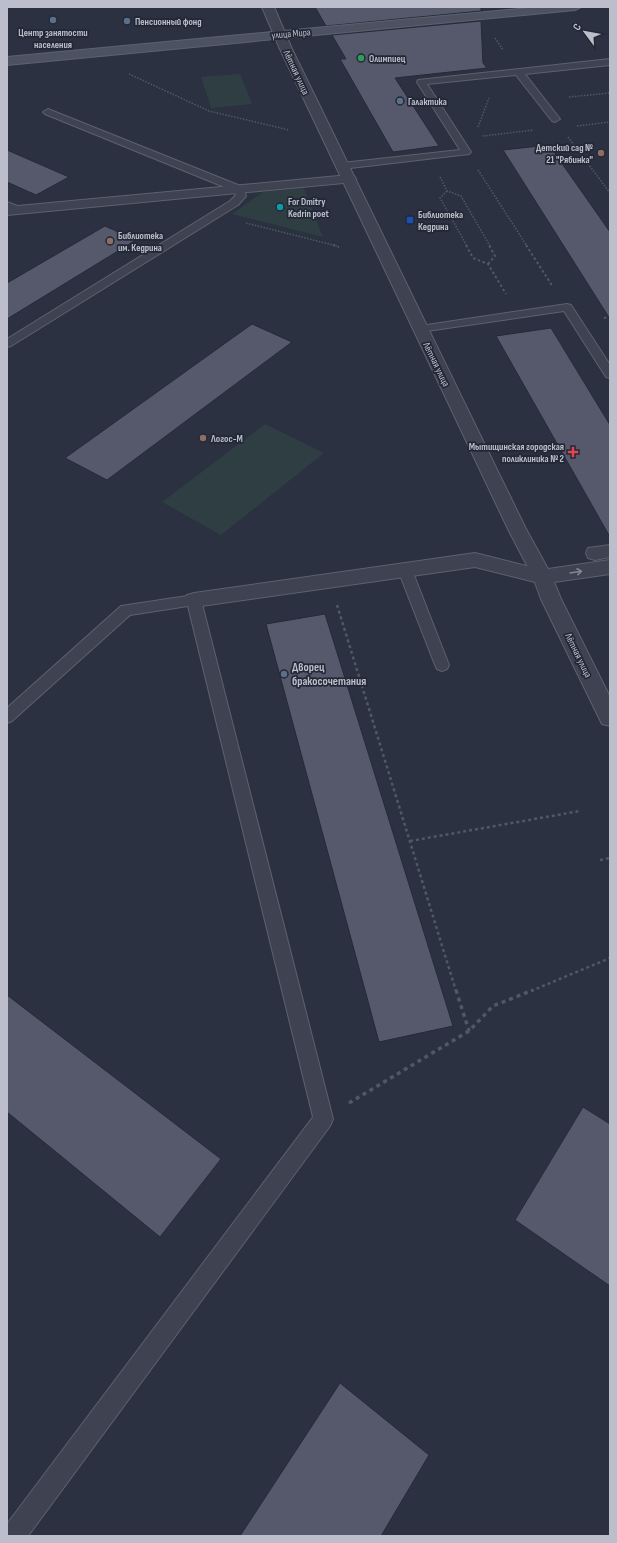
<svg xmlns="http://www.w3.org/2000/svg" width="617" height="1543" font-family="'Sofia Sans Condensed',sans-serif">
<rect width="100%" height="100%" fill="#2b3141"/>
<g fill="#2e3e43">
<polygon points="240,74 252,104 211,108 201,77"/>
<polygon points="304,188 323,237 232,214 263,192"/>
<polygon points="265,424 324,453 221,535 162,502"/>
</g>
<g fill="#55596b" stroke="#252a38">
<polygon points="315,7 481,7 481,11 326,26"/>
<polygon points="481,21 483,63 487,68 395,78 439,146 393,152 340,59 346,59 332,35"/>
<polygon points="549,145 610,232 610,319 503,150"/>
<polygon points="7,150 69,177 36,195 7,182"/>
<polygon points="105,226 136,240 7,319 7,283"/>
<polygon points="252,324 292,342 107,480 65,458"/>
<polygon points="551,328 610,425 610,537 496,336"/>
<polygon points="325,614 453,1026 379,1042 266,624"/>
<polygon points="7,995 221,1159 160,1237 7,1112"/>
<polygon points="583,1107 610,1124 610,1286 515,1220"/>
<polygon points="340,1383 429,1455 381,1536 240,1536"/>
</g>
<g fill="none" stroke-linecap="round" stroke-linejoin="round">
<g stroke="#5d616e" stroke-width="2">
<g id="service">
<polygon points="610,59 610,65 525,74 560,119 555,122 552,121 516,75 427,84 471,152 469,154 342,169 337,166 342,163 460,150 417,82 418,80"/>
<polygon points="48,109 243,187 246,196 238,205 11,346 7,347 7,339 230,201 236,195 234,191 45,114 43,112"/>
<polygon points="7,202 23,208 24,210 19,213 7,209"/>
<polygon points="567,304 571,305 610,365 610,378 606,377 564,311 420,332 416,331 414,329 416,327 420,326"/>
<polygon points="405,565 410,567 412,570 449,665 447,669 442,671 437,669 435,665 398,570 400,567"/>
<polygon points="194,595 199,596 201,600 333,1119 330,1126 28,1536 7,1536 7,1524 313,1117 188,606 130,615 12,721 7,723 7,708 121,606"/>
</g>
</g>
<g stroke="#5d616e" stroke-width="2">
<polygon id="pedestrian" points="610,545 610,557 595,560 588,558 586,553 588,548"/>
</g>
<g stroke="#5d616e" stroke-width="2">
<g id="minor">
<polygon points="349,175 354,176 356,179 354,182 7,215 7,207"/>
<polygon points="475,553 550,572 553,577 550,582 543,584 475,567 194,607 187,605 184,600 187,595 194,593"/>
</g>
</g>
<g stroke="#5d616e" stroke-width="2">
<polygon id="tertiary" points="262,7 274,7 292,49 526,529 548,569 610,560 610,574 554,582 561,599 610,697 610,726 602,724 541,599 533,577 508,529 280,49"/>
</g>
<g stroke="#5d616e" stroke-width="2">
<polygon id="secondary" points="539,7 581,7 575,10 7,65 7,57"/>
</g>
<g stroke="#4d5b60" stroke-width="1.5" stroke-dasharray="1.5 1.5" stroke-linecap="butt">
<polyline points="495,38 503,50"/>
<polyline points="129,74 209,111 289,130"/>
<polyline points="569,97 610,93"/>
<polyline points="577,126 610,122"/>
<polyline points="478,127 489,98"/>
<polyline points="483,136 534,130"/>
<polyline points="568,137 610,193"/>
<polyline points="478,170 527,246"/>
<polyline points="440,177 447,191 461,196 490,246"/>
<polyline points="447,191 440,198 467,246"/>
<polyline points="246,223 337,246"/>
</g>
<g stroke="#4d5b60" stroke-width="2" stroke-dasharray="2.5 2.5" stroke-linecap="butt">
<polyline points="333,245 339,247"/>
<polyline points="466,245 473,258 488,264 506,294"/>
<polyline points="526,245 553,287"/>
<polyline points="488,264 495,256 489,245"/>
<polyline points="604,318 610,317"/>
</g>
<g stroke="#4d5b60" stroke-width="2.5" stroke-dasharray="3 3" stroke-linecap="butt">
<polyline points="337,605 456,991"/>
<polyline points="410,841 580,811"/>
<polyline points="600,860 610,858"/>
<polyline points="531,991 610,958"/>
</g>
<g stroke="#4d5b60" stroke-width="3.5" stroke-dasharray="4 4" stroke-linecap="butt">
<polyline points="456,990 469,1031"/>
<polyline points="349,1103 469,1031 493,1006 533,990"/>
</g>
<use href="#service" fill="#3f4351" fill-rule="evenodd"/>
<use href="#pedestrian" fill="#3f4351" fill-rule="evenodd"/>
<use href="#minor" fill="#3f4351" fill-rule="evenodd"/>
<use href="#tertiary" fill="#3f4351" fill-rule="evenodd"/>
<use href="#secondary" fill="#4d5263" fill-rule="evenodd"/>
</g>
<defs><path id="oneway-shaft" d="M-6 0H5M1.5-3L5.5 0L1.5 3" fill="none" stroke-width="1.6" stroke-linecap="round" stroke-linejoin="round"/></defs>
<use stroke="#848794" href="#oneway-shaft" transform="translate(576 572) rotate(-9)"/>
<g fill="#5c6f8a" stroke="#232836" stroke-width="1.5">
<circle cx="53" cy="20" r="4"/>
<circle cx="127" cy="21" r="4"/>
<circle cx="400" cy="101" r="4"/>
<circle cx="284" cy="674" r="4"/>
</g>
<circle fill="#2e9e5b" stroke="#232836" stroke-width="1.5" cx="361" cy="58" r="4"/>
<g fill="#8d6e63" stroke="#232836" stroke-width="1.5">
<circle cx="601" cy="153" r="4"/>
<circle cx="110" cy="241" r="4"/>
<circle cx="203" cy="438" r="4"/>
</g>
<circle fill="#0f9aa8" stroke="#232836" stroke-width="1.5" cx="280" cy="207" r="4"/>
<rect fill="#1a4fb4" stroke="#232836" stroke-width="1.5" x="406" y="216" width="8" height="8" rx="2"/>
<path fill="#e0444e" stroke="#232836" stroke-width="1.5" d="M571 446h4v4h4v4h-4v4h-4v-4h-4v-4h4z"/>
<g text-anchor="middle" stroke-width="3.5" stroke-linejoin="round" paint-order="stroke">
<g font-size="10" font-weight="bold" fill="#bcbfcb" stroke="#232836" text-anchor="start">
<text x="135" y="25">Пенсионный фонд</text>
<text x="53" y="36" text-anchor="middle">Центр занятости<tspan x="53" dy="12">населения</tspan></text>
<text x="369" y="62">Олимпиец</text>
<text x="408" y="105">Галактика</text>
<text x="593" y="151" text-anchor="end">Детский сад №<tspan x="593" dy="12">21 "Рябинка"</tspan></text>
<text x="288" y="205">For Dmitry<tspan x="288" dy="12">Kedrin poet</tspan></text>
<text x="418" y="218">Библиотека<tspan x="418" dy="12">Кедрина</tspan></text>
<text x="118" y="239">Библиотека<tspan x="118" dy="12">им. Кедрина</tspan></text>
<text x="211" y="442">Логос-М</text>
<text x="564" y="450" text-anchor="end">Мытищинская городская<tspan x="564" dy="12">поликлиника № 2</tspan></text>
</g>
<g font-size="10" fill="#bcbfcb" stroke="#232836">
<text transform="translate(291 33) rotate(-5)" y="4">улица Мира</text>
<text transform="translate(297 72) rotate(65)" y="4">Лётная улица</text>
<text transform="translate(437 364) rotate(64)" y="4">Лётная улица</text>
<text transform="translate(579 655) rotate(64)" y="4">Лётная улица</text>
</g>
<g font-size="12" font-weight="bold" fill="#bcbfcb" stroke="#232836" text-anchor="start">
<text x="292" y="671">Дворец<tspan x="292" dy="14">бракосочетания</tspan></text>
</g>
</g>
<rect width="617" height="1543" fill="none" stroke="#bcbfcb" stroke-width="16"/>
<g transform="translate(585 32) rotate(302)" stroke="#232836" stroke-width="3" paint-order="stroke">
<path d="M0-3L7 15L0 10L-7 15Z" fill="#bcbfcb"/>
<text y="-6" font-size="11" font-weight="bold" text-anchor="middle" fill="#bcbfcb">С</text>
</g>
</svg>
